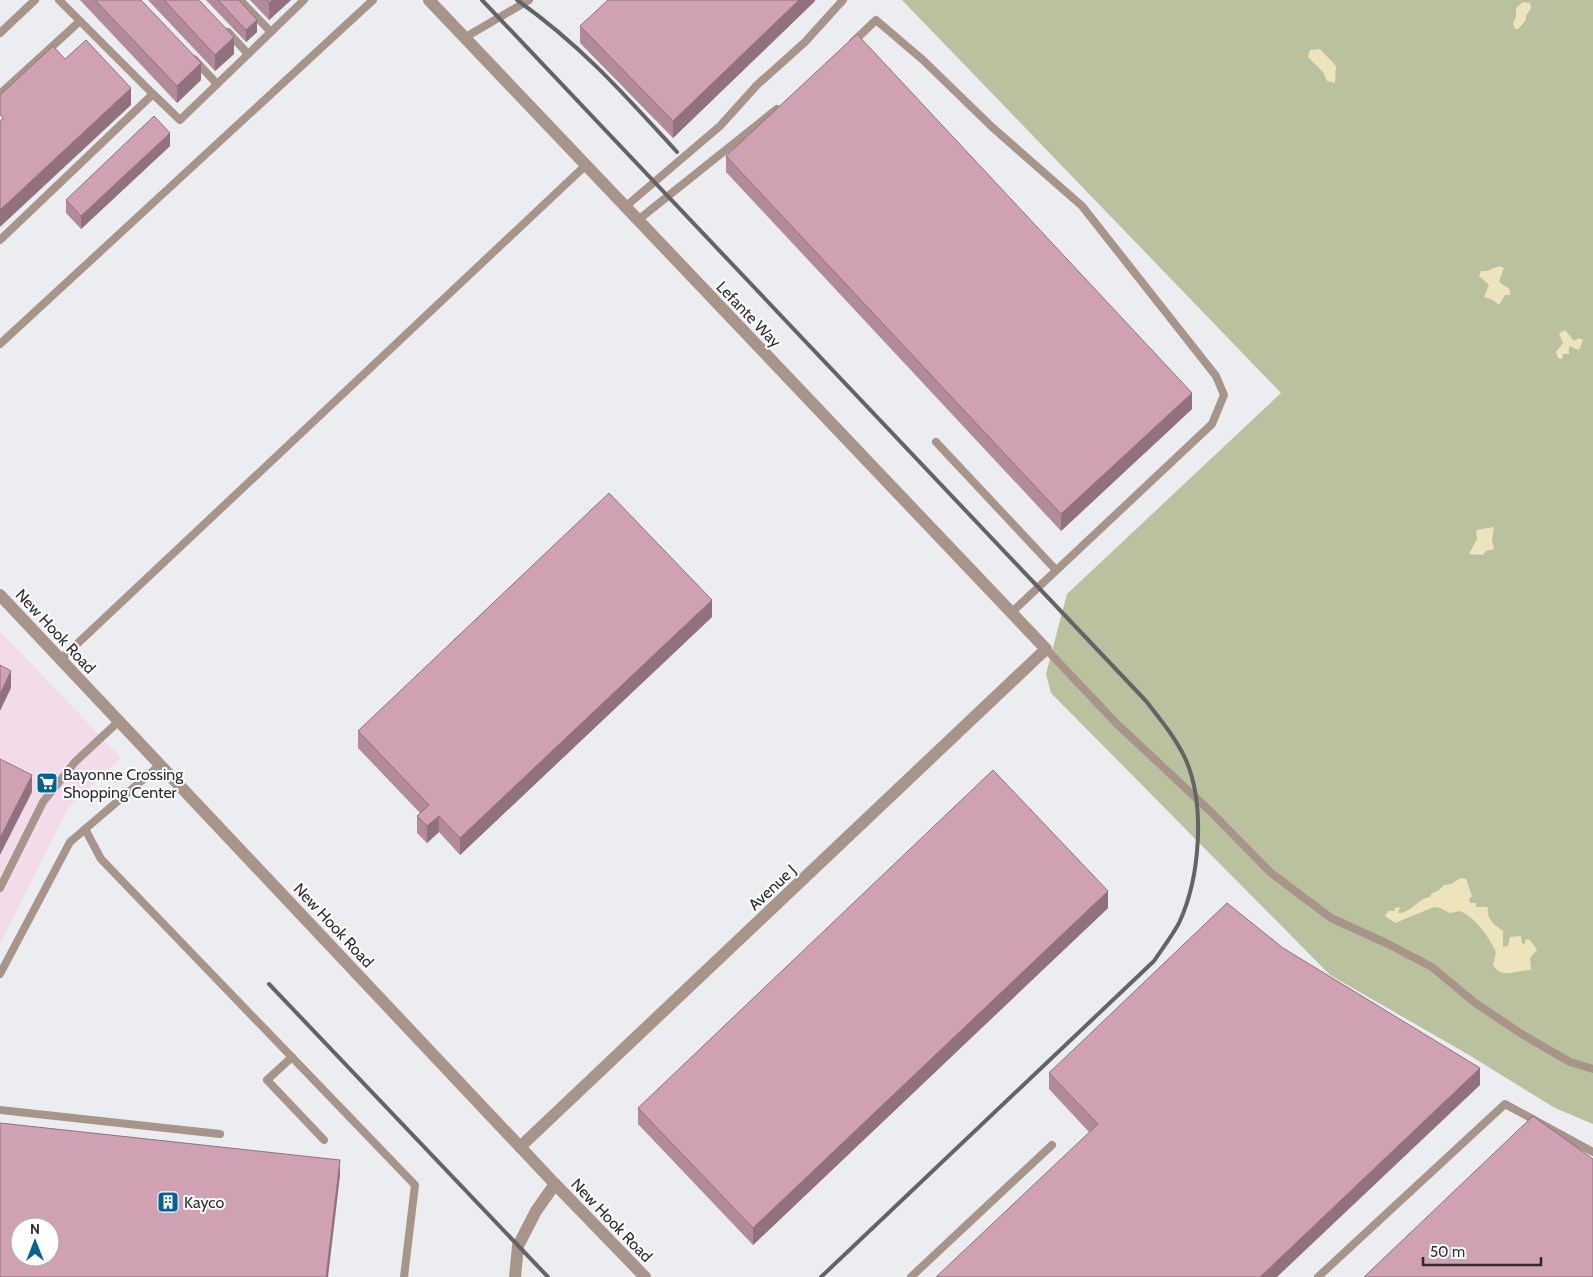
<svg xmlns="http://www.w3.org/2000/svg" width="1593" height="1277" font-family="Cabin,sans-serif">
<rect width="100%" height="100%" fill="#ecedf1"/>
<polygon fill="#f3dce9" points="0,631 121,758 68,808 0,944"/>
<polygon fill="#bac19e" points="902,0 1593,0 1593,1124 1555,1108 1469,1055 1330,975 1051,693 1046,674 1067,594 1281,393"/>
<g fill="#ede4be">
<polygon points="1523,2 1530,3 1531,8 1526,16 1526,20 1518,29 1515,29 1513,23 1516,17 1516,8"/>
<polygon points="1320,49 1336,66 1335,83 1327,81 1323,72 1308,57 1310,50"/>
<path d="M1499,266L1504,268L1499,281C1504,288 1511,285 1510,295H1505L1499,305L1493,300L1484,297L1489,285L1479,276L1481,271H1487Z"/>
<polygon points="1565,330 1574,341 1579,338 1583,340 1579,350 1569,346 1569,354 1563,354 1562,359 1558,358 1556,352 1563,343 1559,333"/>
<polygon points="1494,527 1492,540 1494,549 1486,551 1483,555 1469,554 1477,539 1476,530"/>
<path d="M1461,878L1466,879L1472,896L1469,899L1470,903H1476V907H1488C1486,919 1494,925 1503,931V947L1508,946L1510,937L1521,936L1522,943L1524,945L1526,939L1530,940L1537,950L1530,958L1531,970C1516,970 1502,980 1493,965L1496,952C1488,936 1476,918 1460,911L1450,913L1440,908L1434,907L1395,923L1385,916L1388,911H1395L1394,908L1400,907L1398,913C1412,913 1417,899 1430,897L1432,893L1438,891L1444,885L1451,884Z"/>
</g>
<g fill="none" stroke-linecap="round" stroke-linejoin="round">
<g stroke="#a7958a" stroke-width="8">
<polyline points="59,0 153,94"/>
<polyline points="240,0 271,32"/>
<polyline points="228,32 248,54"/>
<polyline points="0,33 35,0"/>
<polyline points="464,38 529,0"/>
<polyline points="853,42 876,20 923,60 992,127 1082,206 1216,376 1224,395 1212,424 1011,613"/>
<polyline points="194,59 217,84"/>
<polyline points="0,94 80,21"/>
<polyline points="625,207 720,126 757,85 805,42 843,0"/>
<polyline points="638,220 777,109"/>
<polyline points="0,240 153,94 180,120 304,0"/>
<polyline points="0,344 373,0"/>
<polyline points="936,442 1056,570"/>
<polyline points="1046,649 1117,724 1210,811 1271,873 1331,918 1388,944 1432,967 1474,1002 1520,1033 1570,1062 1593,1069"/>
<polyline points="61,659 586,165"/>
<polyline points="85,829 101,859 415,1185 404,1277"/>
<polyline points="0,888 43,802 75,762 119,721"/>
<polyline points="0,974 70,842 160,765"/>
<polyline points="292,1057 267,1080 324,1140"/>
<polyline points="0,1110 220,1134"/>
<polyline points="911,1277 1052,1145"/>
<polyline points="1318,1277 1505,1104 1593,1152"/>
</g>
<g stroke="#a7958a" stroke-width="12">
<polyline points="429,0 1046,649 520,1147"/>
<polyline points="555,1184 645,1277"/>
</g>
<polyline stroke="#a7958a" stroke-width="12" points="0,595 555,1184 536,1211 518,1246 515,1277"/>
<g stroke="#646466" stroke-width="4">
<path d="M482,0L1146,701C1160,719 1175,737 1185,758C1206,804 1200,878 1179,923C1172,936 1162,949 1154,961L821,1277"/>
<path d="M517,0C581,45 625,95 677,152"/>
<polyline points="269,984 548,1277"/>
</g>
</g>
<g fill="#b28a9a">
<polygon points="80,0 141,0 201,80 177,103"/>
<polygon points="148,0 199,0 234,54 215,71"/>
<polygon points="206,0 239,0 257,32 246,42"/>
<polygon points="250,0 291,0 269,20"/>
<polygon points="815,0 815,1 673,138 580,43 580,26"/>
<polygon points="170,146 81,229 66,213 66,200"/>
<polygon points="726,156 1192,409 1061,531 726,172"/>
<polygon points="712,617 460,855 439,832 427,843 417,833 417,816 420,813 358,748 358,731"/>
<polygon points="1108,908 753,1245 638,1124 638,1108"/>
<polygon points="1283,948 1480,1085 1089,1132 1049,1089 1049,1073"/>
</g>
<g fill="#91717d">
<polygon points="273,0 291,0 269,20 269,3"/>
<polygon points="799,0 815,0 815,1 673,138 673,121"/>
<polygon points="257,20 257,32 246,42 246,30"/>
<polygon points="234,37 234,54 215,71 215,55"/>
<polygon points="201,63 201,80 177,103 177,86"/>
<polygon points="131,88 131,105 0,227 0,210"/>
<polygon points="170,133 170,146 81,229 81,216"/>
<polygon points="1192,393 1192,409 1061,531 1061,514"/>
<polygon points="712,600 712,617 460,855 460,838"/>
<polygon points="11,671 11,688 0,711 0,694"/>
<polygon points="32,775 32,792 0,855 0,838"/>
<polygon points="439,816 439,832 427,843 427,826"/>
<polygon points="1108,891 1108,908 753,1245 753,1228"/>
<polygon points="1480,1068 1480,1085 1277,1277 1260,1277"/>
<polygon points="340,1160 340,1176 328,1277 326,1277"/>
</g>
<g fill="#cfa1b3" stroke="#91717d" fill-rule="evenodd">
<polygon points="95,0 141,0 201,63 177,86"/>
<polygon points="164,0 199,0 234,37 215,55"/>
<polygon points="218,0 239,0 257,20 246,30"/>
<polygon points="266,0 273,0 269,3"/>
<polygon points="608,0 799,0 673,121 580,26"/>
<polygon points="857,34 1192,393 1061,514 726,156"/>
<polygon points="86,40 131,88 0,210 0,121 3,118 0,115 0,95 53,46 65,59"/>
<polygon points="154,116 170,133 81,216 66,200"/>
<polygon points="609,493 712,600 460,838 439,816 427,826 417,816 429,805 358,731"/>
<polygon points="0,665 11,671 0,694"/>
<polygon points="0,759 32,775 0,838"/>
<polygon points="993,770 1108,891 753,1228 638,1108"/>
<polygon points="1227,903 1283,948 1480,1068 1260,1277 936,1277 1098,1124 1049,1073"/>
<polygon points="1533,1116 1593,1159 1593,1277 1364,1277"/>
<path d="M0,1123L340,1160L326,1277H0ZM20,1227H50V1257H20Z"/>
</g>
<defs>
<g id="supermarket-square" transform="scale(1.125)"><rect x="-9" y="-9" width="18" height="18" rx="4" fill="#046292" stroke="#fff"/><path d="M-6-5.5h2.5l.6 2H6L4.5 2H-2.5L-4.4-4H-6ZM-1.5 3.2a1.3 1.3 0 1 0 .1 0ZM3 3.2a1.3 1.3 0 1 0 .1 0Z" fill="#fff"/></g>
<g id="building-square" transform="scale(1.125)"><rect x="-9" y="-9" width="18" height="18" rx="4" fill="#046292" stroke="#fff"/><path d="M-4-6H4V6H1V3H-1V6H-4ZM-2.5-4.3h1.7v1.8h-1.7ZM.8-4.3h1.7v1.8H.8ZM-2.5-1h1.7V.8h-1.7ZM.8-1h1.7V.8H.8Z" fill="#fff"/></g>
</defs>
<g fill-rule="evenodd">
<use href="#supermarket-square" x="47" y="783"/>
<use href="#building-square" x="168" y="1202"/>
</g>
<g text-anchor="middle" stroke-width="4" stroke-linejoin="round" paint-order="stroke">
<g font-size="16" fill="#2d2d2f" stroke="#fff">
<text transform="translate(749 314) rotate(46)" y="6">Lefante Way</text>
<text transform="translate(56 631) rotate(47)" y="6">New Hook Road</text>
<text transform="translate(772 887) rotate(-43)" y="6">Avenue J</text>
<text transform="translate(334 925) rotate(47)" y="6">New Hook Road</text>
<text transform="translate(612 1220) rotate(46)" y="6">New Hook Road</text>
</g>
<g font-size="16" fill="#2d2d2f" stroke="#fff" text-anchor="start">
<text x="63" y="780">Bayonne Crossing<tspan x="63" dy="18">Shopping Center</tspan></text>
<text x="184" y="1208">Kayco</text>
</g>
</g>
<g transform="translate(35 1242)"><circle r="24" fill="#ffffff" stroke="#ababac"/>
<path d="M0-4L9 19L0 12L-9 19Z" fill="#046292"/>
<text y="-8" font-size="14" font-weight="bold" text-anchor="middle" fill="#2d2d2f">N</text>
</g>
<path d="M1423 1257v8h118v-8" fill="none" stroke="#2d2d2f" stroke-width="2.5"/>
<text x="1430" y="1257" font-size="15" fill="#2d2d2f" stroke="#ffffff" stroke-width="4" paint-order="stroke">50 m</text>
</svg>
